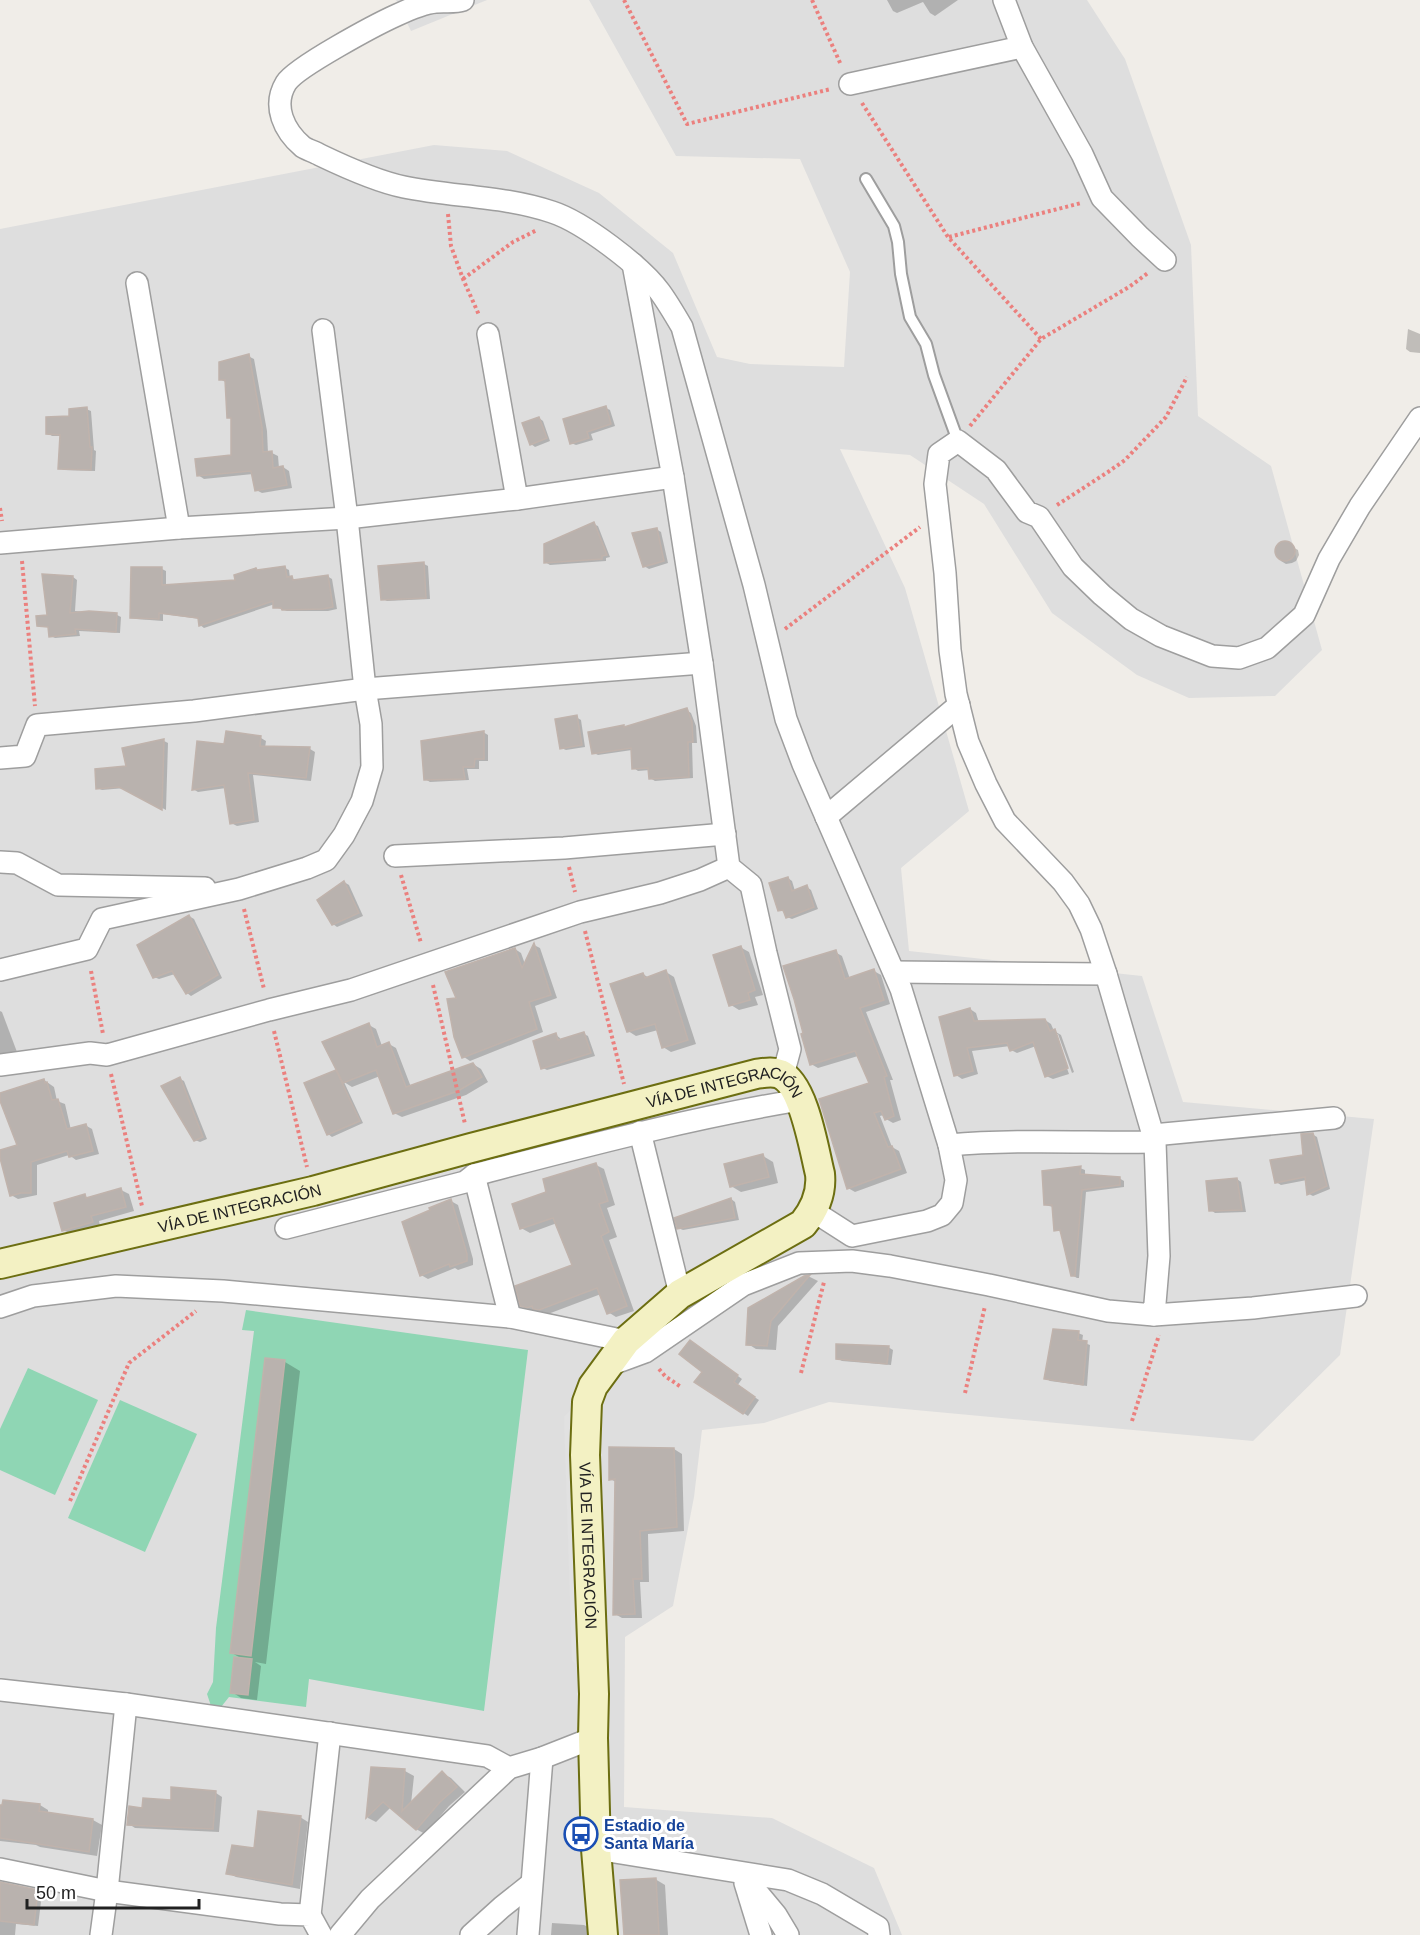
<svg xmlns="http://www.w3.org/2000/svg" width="1420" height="1935" font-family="Helvetica,sans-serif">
<rect width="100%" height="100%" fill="#f0ede8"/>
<g fill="#dedede">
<polygon points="396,0 487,0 411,31"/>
<polygon points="589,0 1087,0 1125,59 1191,245 1198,416 1271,466 1322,650 1275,696 1189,698 1137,675 1052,613 984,504 910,455 840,449 905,588 969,811 901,868 909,951 1142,976 1183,1102 1374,1119 1340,1355 1253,1441 829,1402 764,1423 702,1430 694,1497 673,1606 625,1637 624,1807 772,1818 874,1868 902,1935 0,1935 0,229 434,145 507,151 599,193 673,253 717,357 750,364 844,367 850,272 800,159 676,156"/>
</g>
<g fill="#8fd6b4">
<polygon points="246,1310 528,1350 484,1711 309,1679 306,1707 229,1697 221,1707 211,1706 207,1694 213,1682 216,1628 254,1331 242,1330"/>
<polygon points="28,1368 98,1400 55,1495 0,1470 0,1429"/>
<polygon points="120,1400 197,1434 145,1552 68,1518"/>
</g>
<polygon fill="#e1e1e1" points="572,1408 581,1671 572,1660 564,1417"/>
<g fill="#0003">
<polygon points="887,0 958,0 935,16 930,13 923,2 897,13 893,11"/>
<polygon points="1408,329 1420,334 1420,353 1410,352 1406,349"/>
<polygon points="248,356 254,359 267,431 268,453 272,453 278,456 279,468 283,467 289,471 292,488 262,493 256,490 253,474 204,479 198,475 233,457 232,419 228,417 227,383 220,379"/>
<polygon points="606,408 610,410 615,426 591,434 593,440 576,445 571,443"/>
<polygon points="86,409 91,411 94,450 96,451 95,471 64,470 60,468 61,436 52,436 48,433"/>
<polygon points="539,418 543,421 550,441 535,447 531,444"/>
<polygon points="593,524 598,526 610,557 606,558 606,561 550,565 545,562"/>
<polygon points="656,529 661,532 668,563 649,569 644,566"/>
<polygon points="1285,543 1298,550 1299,555 1296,561 1292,563 1286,564 1281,561 1276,553 1277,547"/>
<polygon points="424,564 428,566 430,599 387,601 383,599"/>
<polygon points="285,568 289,570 290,578 297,581 327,576 332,579 337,609 328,611 287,611 275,607 275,604 204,628 200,625 200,619 163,614 163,621 136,619 132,617 162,569 166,571 166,586 237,581 259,571"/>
<polygon points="73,577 77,580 75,611 117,615 121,617 120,633 79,631 80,636 55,638 51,636"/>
<polygon points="686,710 691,713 696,726 697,743 692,743 693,778 655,781 650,778 650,770 638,771 634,768 632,750 598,755 594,753 624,726 627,728"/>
<polygon points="576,717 581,720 585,747 566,750 561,748"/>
<polygon points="483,732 488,735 488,761 479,761 479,769 467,769 469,780 430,782 425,779"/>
<polygon points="261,738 266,741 265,748 310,749 315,752 311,781 253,775 259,822 237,826 231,823 226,788 198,792 193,789 225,746"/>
<polygon points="164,741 168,743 166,810 125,788 102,790 97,788"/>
<polygon points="788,878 792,881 795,891 807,887 811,890 818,909 792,919 787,917 785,912 779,910"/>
<polygon points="344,882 349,885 363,916 337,927 333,924"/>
<polygon points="189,916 194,919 222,978 191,996 187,993 175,974 159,979 154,977"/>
<polygon points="534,945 540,948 557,998 535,1006 543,1032 470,1061 464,1057 458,999 515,949 521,953 525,964"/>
<polygon points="740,947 749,952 763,995 755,997 758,1005 739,1010 731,1005"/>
<polygon points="835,952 842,956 850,979 874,971 881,975 890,1004 866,1012 893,1080 890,1080 901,1120 893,1123 886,1119 884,1115 880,1116 892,1147 899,1151 907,1173 855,1192 848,1188 871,1084 858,1056 818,1068 811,1064"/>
<polygon points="666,972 674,977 696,1044 671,1052 663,1047 658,1030 636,1036 628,1031 643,974 649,978"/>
<polygon points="970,1009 976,1013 979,1023 1045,1020 1051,1024 1054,1031 1061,1035 1074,1072 1072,1073 1058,1034 1055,1034 1069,1074 1053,1079 1046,1076 1036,1046 1017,1053 1011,1050 1010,1046 972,1051 978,1074 962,1079 956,1075"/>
<polygon points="0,1011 2,1012 17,1052 3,1054 0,1053"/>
<polygon points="369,1025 376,1029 382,1046 389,1044 396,1048 411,1087 473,1064 481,1069 488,1082 466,1095 402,1117 394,1113 380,1076 352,1087 344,1082 363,1123 332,1137 328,1134 336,1071 340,1074"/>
<polygon points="584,1034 588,1036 595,1056 547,1070 543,1068 556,1035 560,1038 561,1041"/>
<polygon points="180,1079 184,1081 207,1139 200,1142 195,1140"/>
<polygon points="44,1080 54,1087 57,1101 65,1104 71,1130 85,1125 92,1129 99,1154 76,1160 69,1155 37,1165 37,1195 18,1199 11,1195 0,1151 19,1146 0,1094"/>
<polygon points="1312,1134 1317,1137 1330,1189 1313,1196 1309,1194 1307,1180 1281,1185 1276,1182 1305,1156"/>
<polygon points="763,1156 773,1162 778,1183 741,1192 731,1186"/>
<polygon points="596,1165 604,1169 615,1205 607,1208 617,1237 609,1240 634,1311 616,1317 608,1312 601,1294 548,1314 539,1311 530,1310 522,1305 574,1266 557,1223 530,1233 521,1228 548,1193"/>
<polygon points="1080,1168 1085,1170 1085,1176 1119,1178 1124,1181 1124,1187 1086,1192 1079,1278 1077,1278 1072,1275 1062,1232 1056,1230 1053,1207 1045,1205"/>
<polygon points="1237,1179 1241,1182 1246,1212 1215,1213 1211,1210"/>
<polygon points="121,1190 129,1194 134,1211 99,1221 100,1226 71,1234 63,1230 85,1196 90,1199"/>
<polygon points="731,1199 735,1202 739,1220 683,1230 678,1228"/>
<polygon points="451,1201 458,1205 473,1259 473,1265 458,1270 455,1268 428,1279 421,1275"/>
<polygon points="805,1277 810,1277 818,1281 778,1326 776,1350 756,1349 748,1344"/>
<polygon points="1078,1333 1083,1335 1082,1342 1090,1345 1087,1386 1050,1381 1045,1378"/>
<polygon points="694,1344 742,1379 737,1386 759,1400 748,1416 696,1382 704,1372"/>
<polygon points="888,1347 893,1350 891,1365 842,1361 837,1358"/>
<polygon points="266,1360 285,1362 300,1371 266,1664 255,1662 261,1666 257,1700 241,1698 232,1692 244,1660 232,1653"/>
<polygon points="610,1449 674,1449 682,1454 684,1531 648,1534 649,1582 640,1582 642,1618 622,1618 615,1614 616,1482 610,1479"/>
<polygon points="372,1768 405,1771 414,1776 411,1804 442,1773 451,1778 465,1792 449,1806 425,1834 416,1829 391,1807 376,1822 368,1818"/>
<polygon points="216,1793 222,1797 219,1832 135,1828 129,1824 144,1809"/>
<polygon points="40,1805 48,1810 48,1814 93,1820 102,1825 97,1856 40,1847 36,1845 0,1841 0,1806"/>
<polygon points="300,1817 308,1822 300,1889 236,1877 228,1873"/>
<polygon points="655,1879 665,1885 668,1935 626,1935"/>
<polygon points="23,1888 42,1894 38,1926 16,1924 15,1935 0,1935 0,1911"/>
<polygon points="552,1923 584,1925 594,1930 594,1935 551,1935"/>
</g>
<g fill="#b9b2ae" stroke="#c0b3ac" stroke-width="1.5">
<polygon points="249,354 262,427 263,452 272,451 273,468 283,466 287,485 255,491 251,471 197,476 195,459 231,455 231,418 227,418 225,380 219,380 219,362"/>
<polygon points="606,406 611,424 587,432 589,438 570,444 563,419"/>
<polygon points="87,407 90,447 92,447 91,470 58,469 60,435 46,434 46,417 69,416 69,409"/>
<polygon points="539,417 547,438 530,445 522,423"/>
<polygon points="594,522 607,555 602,556 602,559 544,563 544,544"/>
<polygon points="657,528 664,561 643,567 632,533"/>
<circle cx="1285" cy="551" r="10"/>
<polygon points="424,562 426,598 381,600 378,566"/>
<polygon points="285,566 287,577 292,576 293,580 328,575 333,607 323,609 282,610 281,608 273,608 273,601 199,626 198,618 159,613 159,619 130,618 131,567 162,567 162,585 235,580 234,575 256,568 257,570"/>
<polygon points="42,574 73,576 70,613 89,611 117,613 116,632 75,629 76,634 49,637 48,627 37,626 36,616 47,615"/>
<polygon points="687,708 692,722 693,742 688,742 689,777 649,779 648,768 632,769 631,748 592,754 588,732 624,725 624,727"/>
<polygon points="577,715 582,745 560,749 555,719"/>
<polygon points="226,731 261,736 260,746 310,747 306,778 248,773 254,820 230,824 224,785 192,790 197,741 224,744"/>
<polygon points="484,731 484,759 475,759 474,767 463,767 465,779 424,780 421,741"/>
<polygon points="164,739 162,810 119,787 96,789 95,769 126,766 122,748"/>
<polygon points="788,877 792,891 807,885 814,907 786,918 783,910 778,911 769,883"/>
<polygon points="344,881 359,913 332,925 317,900"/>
<polygon points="189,915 218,975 186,994 172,971 153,978 137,945"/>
<polygon points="534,943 551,995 529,1002 537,1029 462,1058 454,1037 447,999 456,998 445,972 515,948 522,968"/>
<polygon points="741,946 755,990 748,993 750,1000 729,1006 713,955"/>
<polygon points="836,950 845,979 874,969 884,1000 860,1008 887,1076 884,1077 894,1116 885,1120 881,1111 874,1113 888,1147 892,1146 901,1169 847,1189 819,1099 869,1083 855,1051 810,1065 801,1034 803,1033 794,999 783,966"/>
<polygon points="666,970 688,1040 662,1048 655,1024 627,1032 610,984 643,973 645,978"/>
<polygon points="970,1008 974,1021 1045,1019 1050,1031 1055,1029 1068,1068 1045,1077 1033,1042 1010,1051 1007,1043 967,1048 973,1071 954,1076 939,1017"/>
<polygon points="369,1023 377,1047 389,1042 406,1087 473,1063 482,1077 458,1091 393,1114 376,1070 343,1083 322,1042"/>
<polygon points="584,1032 591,1053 541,1069 533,1041 556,1033 558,1040"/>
<polygon points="336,1070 360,1121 327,1135 304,1083"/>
<polygon points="180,1077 203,1137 194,1141 161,1086"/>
<polygon points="44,1079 45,1083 47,1082 52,1100 58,1099 67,1129 86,1124 93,1151 69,1157 67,1151 31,1162 31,1193 21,1193 10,1196 0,1158 0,1150 17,1145 0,1101 0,1093"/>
<polygon points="1313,1133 1327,1186 1307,1195 1305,1177 1275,1183 1270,1160 1303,1155 1301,1134"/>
<polygon points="763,1154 769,1177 730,1187 724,1164"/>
<polygon points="596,1163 608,1201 599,1204 609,1232 601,1236 627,1306 607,1314 597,1288 539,1310 533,1309 532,1306 527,1308 520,1306 515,1286 572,1265 553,1218 520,1229 512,1204 546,1192 543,1179"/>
<polygon points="1081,1166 1080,1174 1120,1177 1120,1185 1082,1190 1075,1276 1071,1276 1060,1230 1054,1231 1052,1205 1044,1205 1042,1171"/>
<polygon points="1237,1178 1242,1210 1209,1211 1206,1181"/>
<polygon points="121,1188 126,1207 91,1216 93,1222 62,1231 54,1203 85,1194 86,1198"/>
<polygon points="731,1198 735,1218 677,1229 674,1218"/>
<polygon points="451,1199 467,1254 467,1261 450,1267 449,1264 420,1276 402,1222 430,1210 429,1208"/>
<polygon points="810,1275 771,1321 767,1346 746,1345 748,1308 804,1276"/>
<polygon points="1053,1329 1079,1331 1078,1340 1087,1341 1083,1385 1044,1379"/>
<polygon points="690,1340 738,1375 734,1382 755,1397 743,1414 694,1382 702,1372 679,1354"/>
<polygon points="836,1344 889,1346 887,1364 836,1359"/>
<polygon points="265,1358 285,1360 251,1656 230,1653"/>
<polygon points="609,1447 674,1448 677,1527 640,1531 642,1579 633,1579 635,1614 613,1615 615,1479 609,1480"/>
<polygon points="234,1657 252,1659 248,1695 230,1693"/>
<polygon points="371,1767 405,1769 402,1811 442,1771 457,1787 440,1802 416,1830 383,1802 366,1818"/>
<polygon points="171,1787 216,1791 213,1829 127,1825 129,1806 142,1808 143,1798 171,1800"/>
<polygon points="3,1800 40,1804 39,1811 93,1819 89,1852 0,1838 0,1805 2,1805"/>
<polygon points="258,1811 301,1816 292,1885 226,1874 232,1845 254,1848"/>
<polygon points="656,1878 659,1935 624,1935 620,1880"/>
<polygon points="0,1882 38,1890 34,1925 0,1921"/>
</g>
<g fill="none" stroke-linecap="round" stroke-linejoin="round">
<g stroke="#9e9e9e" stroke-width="14">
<polyline id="service" points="866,179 894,226 898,242 901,274 910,317 926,344 934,375 958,441"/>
</g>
<g stroke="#9e9e9e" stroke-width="24">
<g id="minor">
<path d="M463,0C454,3 445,1 436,2C423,3 410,9 397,15C377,24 296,67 286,83C272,106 284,131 303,147C308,150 315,152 320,155C343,166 379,182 404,187C453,197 505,196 552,212C583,222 641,266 660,292C668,303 675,315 682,327L754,585L786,719L803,764L901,989L949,1145L956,1180L952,1203L942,1215L927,1221L852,1236L813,1211"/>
<polyline points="1004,0 1022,47 1082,154 1102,198 1140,237 1165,260"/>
<polyline points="850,84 1022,47"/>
<polyline points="633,264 673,477 702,663 729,867 751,885 766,953 790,1049 783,1075"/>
<polyline points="137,283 179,528"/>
<polyline points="488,334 517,499"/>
<polyline points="0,543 179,528 347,518 517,499 673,477"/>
<polyline points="0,758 25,756 37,725 194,711 365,689 702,663"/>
<polyline points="826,817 959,705"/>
<polyline points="395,856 564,848 725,834"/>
<polyline points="0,862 17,863 58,885 205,888"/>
<polyline points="0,970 87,949 102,919 239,889 307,868 326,860 344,835 362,801 372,767 371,724 365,689 347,518 323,330"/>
<polyline points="894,972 1106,974"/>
<polyline points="0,1065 90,1053 107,1055 269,1010 351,990 580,912 660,893 700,880 729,867"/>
<polyline points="640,1132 680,1294"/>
<polyline points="1153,1135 1334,1118"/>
<path d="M949,1145C1017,1139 1087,1143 1155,1142"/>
<polyline points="474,1175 510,1317"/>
<path d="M286,1228L465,1182L474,1175C582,1147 690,1118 800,1100"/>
<polyline points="0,1307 33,1296 116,1286 223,1291 510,1317 626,1341"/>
<polyline points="1154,1315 1253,1308 1356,1296"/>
<polyline points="607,1366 645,1352 743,1285 799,1263 852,1261 890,1266 989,1285 1108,1311 1154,1315 1159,1256 1155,1142 1106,974 1091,929 1079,904 1063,882 1005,821 986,784 968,742 956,694 950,650 945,573 935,484 939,454 958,441 996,470 1027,512 1039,517 1073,567 1102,595 1131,619 1161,636 1212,656 1239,658 1267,648 1304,615 1329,559 1360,506 1420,418"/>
<polyline points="0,1690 126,1704 487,1756 509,1768"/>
<polyline points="596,1849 788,1880 822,1894 878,1927 879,1935"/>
<polyline points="0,1869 107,1891 280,1914 310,1915 321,1935"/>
<polyline points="742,1874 776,1915 788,1935"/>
<polyline points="745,1883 761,1935"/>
<polyline points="310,1915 330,1733"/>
<polyline points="101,1935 107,1891 126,1704"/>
<polyline points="340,1935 370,1899 509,1768 542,1758 593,1738"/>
<polyline points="471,1935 502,1907 531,1884"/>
<polyline points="528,1935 542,1758"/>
</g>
</g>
<g stroke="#6c6e11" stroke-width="32">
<g id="secondary">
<path id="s1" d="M0,1264L313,1191L471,1148L756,1074C764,1073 772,1071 780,1074C804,1084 814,1150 820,1174C822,1193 815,1209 803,1224L680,1294L626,1341L593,1386L587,1402L585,1455L594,1694L593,1738L596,1849L603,1935"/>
</g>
</g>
<g stroke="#eb807e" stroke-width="4" stroke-dasharray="3 3" stroke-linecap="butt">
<polyline points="624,0 687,124 831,89"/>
<polyline points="812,0 841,65"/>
<polyline points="862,103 948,237 1041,339"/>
<polyline points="448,214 451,246 463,279 479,315"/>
<polyline points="949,237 1081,203"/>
<polyline points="463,279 513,242 537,230"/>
<polyline points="970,426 1041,339 1129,287 1148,273"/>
<polyline points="1057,505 1108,472 1125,460 1166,417 1187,377"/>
<polyline points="0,508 2,521"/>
<polyline points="22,561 35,706"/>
<polyline points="785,629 920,527"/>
<polyline points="569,867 575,892"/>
<polyline points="401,875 421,943"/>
<polyline points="244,909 264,989"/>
<polyline points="585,931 624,1084"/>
<polyline points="91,971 103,1034"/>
<polyline points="433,985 465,1124"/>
<polyline points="274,1031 307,1167"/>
<polyline points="111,1074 142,1206"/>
<polyline points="659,1369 665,1376 681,1387"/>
<polyline points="801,1373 824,1282"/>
<polyline points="965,1393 985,1306"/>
<polyline points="1132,1421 1159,1335"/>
<polyline points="70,1501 129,1363 196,1311"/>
</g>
<use href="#service" stroke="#fff" stroke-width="10"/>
<use href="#minor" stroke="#fff" stroke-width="21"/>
<use href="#secondary" stroke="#f3f1c3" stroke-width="28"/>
</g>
<defs>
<g id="bus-ring" transform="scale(1.725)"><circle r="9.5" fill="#fff" stroke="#1a4fb4" stroke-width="1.5"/><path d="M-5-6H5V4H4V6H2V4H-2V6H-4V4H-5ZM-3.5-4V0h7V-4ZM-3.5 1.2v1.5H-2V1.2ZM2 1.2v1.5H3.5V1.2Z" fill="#1a4fb4"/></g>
</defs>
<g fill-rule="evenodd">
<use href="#bus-ring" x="581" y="1834"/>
</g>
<g text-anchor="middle" stroke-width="6" stroke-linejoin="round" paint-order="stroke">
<g font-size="16" fill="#212121" stroke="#fff">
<text dy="6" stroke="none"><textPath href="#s1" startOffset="750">VÍA DE INTEGRACIÓN</textPath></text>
<text dy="6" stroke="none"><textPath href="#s1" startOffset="246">VÍA DE INTEGRACIÓN</textPath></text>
<text dy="6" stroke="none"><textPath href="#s1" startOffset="1398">VÍA DE INTEGRACIÓN</textPath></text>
</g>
<g font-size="16" font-weight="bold" fill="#164399" stroke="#fff" text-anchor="start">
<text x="604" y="1831">Estadio de<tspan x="604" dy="18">Santa María</tspan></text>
</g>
</g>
<path d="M27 1899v9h172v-9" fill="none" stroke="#212121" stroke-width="3"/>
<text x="36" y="1899" font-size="18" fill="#212121" stroke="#ffffff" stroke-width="4.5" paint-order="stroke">50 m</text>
</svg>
